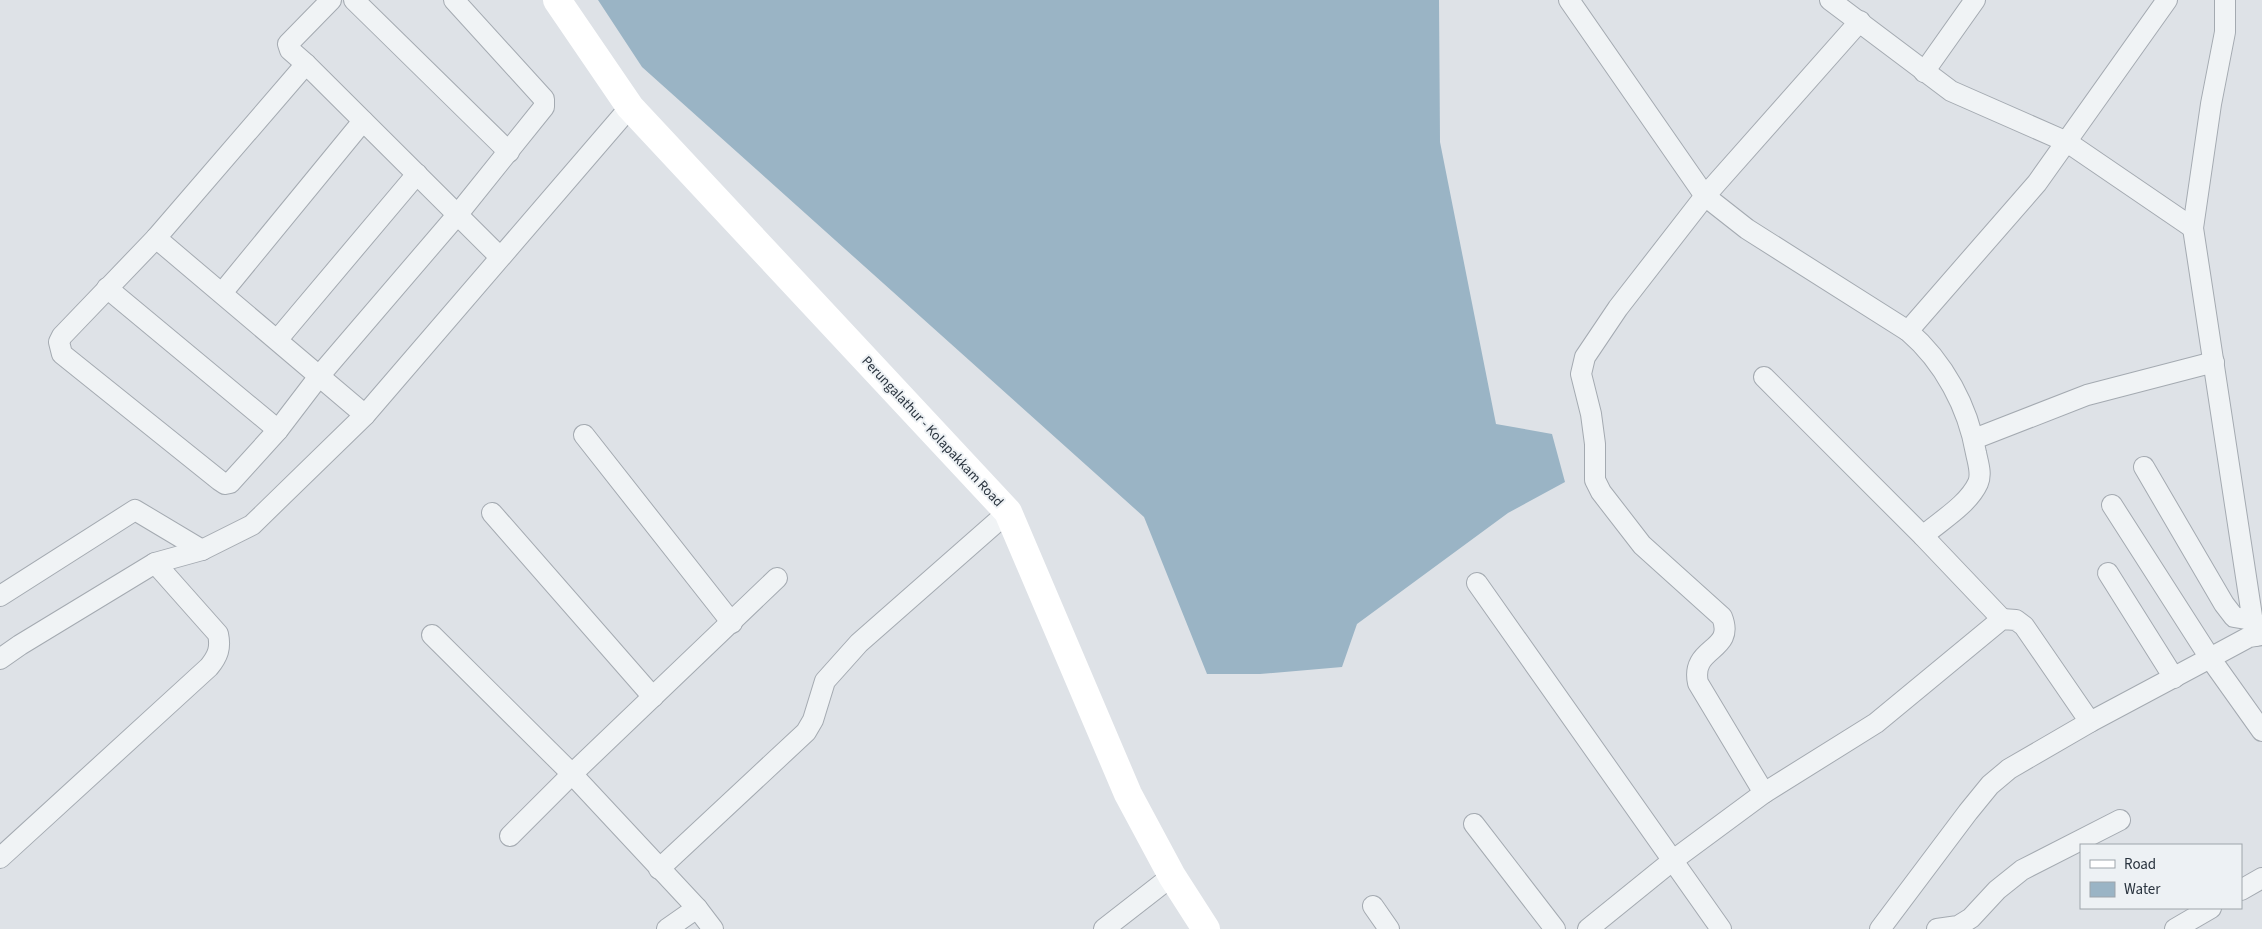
<svg xmlns="http://www.w3.org/2000/svg" width="2262" height="929" font-family="'Source Sans 3',sans-serif">
<rect width="100%" height="100%" fill="#dee2e7"/>
<polygon fill="#9ab4c5" points="598,0 1439,0 1440,142 1496,424 1552,434 1565,482 1508,513 1357,624 1342,667 1260,674 1207,674 1144,517 642,67"/>
<g fill="none" stroke-linecap="round" stroke-linejoin="round">
<g stroke="#a4aab1" stroke-width="22">
<g id="street">
<polyline points="354,0 509,152"/>
<path d="M1569,0L1705,196L1747,229L1908,331C1944,362 1968,407 1976,453C1978,463 1982,474 1978,483C1968,505 1940,521 1923,536"/>
<polyline points="1830,0 1951,91 2067,142 2193,228"/>
<polyline points="2225,0 2225,32 2211,104 2193,228 2255,636"/>
<polyline points="306,64 290,50 288,44 331,0"/>
<polyline points="1924,72 1975,0"/>
<polyline points="156,238 62,336 59,342 62,354 219,480 225,484 230,483 278,430 320,375 458,214 544,107 544,99 454,0"/>
<polyline points="107,288 278,430"/>
<polyline points="222,293 363,121"/>
<polyline points="1908,331 2037,183 2167,0"/>
<polyline points="278,339 417,174"/>
<polyline points="1764,377 1923,536 2002,619"/>
<polyline points="365,415 156,238 306,64 500,257"/>
<polyline points="584,435 732,623"/>
<polyline points="1974,439 2087,395 2214,362"/>
<polyline points="2144,467 2224,604 2234,617 2252,620"/>
<polyline points="2112,505 2210,658 2262,731"/>
<polyline points="492,513 653,697"/>
<polyline points="2108,573 2174,678"/>
<polyline points="1477,583 1721,929"/>
<polyline points="0,596 135,510 202,550"/>
<polyline points="432,635 572,774 697,908 713,929"/>
<polyline points="0,659 20,645 155,563 202,550 252,525 365,415 630,107"/>
<path d="M1764,793L1698,683C1690,646 1736,652 1722,617L1642,545L1601,492L1595,480V444L1591,414L1581,374L1585,357L1618,308L1705,196L1860,21"/>
<polyline points="1474,824 1555,929"/>
<polyline points="510,836 572,774 777,578"/>
<path d="M0,858L209,667C218,656 221,648 218,634L155,563"/>
<polyline points="659,869 806,732 813,720 825,681 859,643 1008,512"/>
<polyline points="2241,890 2262,878"/>
<polyline points="1373,906 1389,929"/>
<polyline points="667,929 697,908"/>
<polyline points="1104,929 1172,876"/>
<polyline points="1588,929 1672,861 1764,793 1876,723 2002,619 2016,620 2024,626 2090,722"/>
<polyline points="1880,929 1968,812 1990,785 2009,769 2090,722 2210,658 2249,637 2262,635"/>
<polyline points="1937,929 1958,926 1971,918 1997,890 2022,870 2120,820"/>
<polyline points="2175,929 2211,908"/>
</g>
</g>
<use href="#street" stroke="#f0f3f5" stroke-width="20"/>
<polyline stroke="#fff" stroke-width="28" points="557,0 630,107 1008,512 1128,794 1172,876 1206,929"/>
</g>
<g text-anchor="middle" stroke-width="4" stroke-linejoin="round" paint-order="stroke">
<g font-size="14" fill="#28323d" stroke="#edf1f4">
<text transform="translate(933 431) rotate(47)" y="5">Perungalathur - Kolapakkam Road</text>
</g>
</g>
<rect x="2080" y="844" width="162" height="65" fill="#edf1f4" stroke="#9ea5ab"/>
<rect x="2090" y="860" width="25" height="8" fill="#ffffff" stroke="#9ea5ab"/>
<text x="2124" y="869" font-size="15" fill="#28323d">Road</text>
<rect x="2090" y="882" width="25" height="15" fill="#9ab4c5" stroke="#9ea5ab"/>
<text x="2124" y="894" font-size="15" fill="#28323d">Water</text>
</svg>
